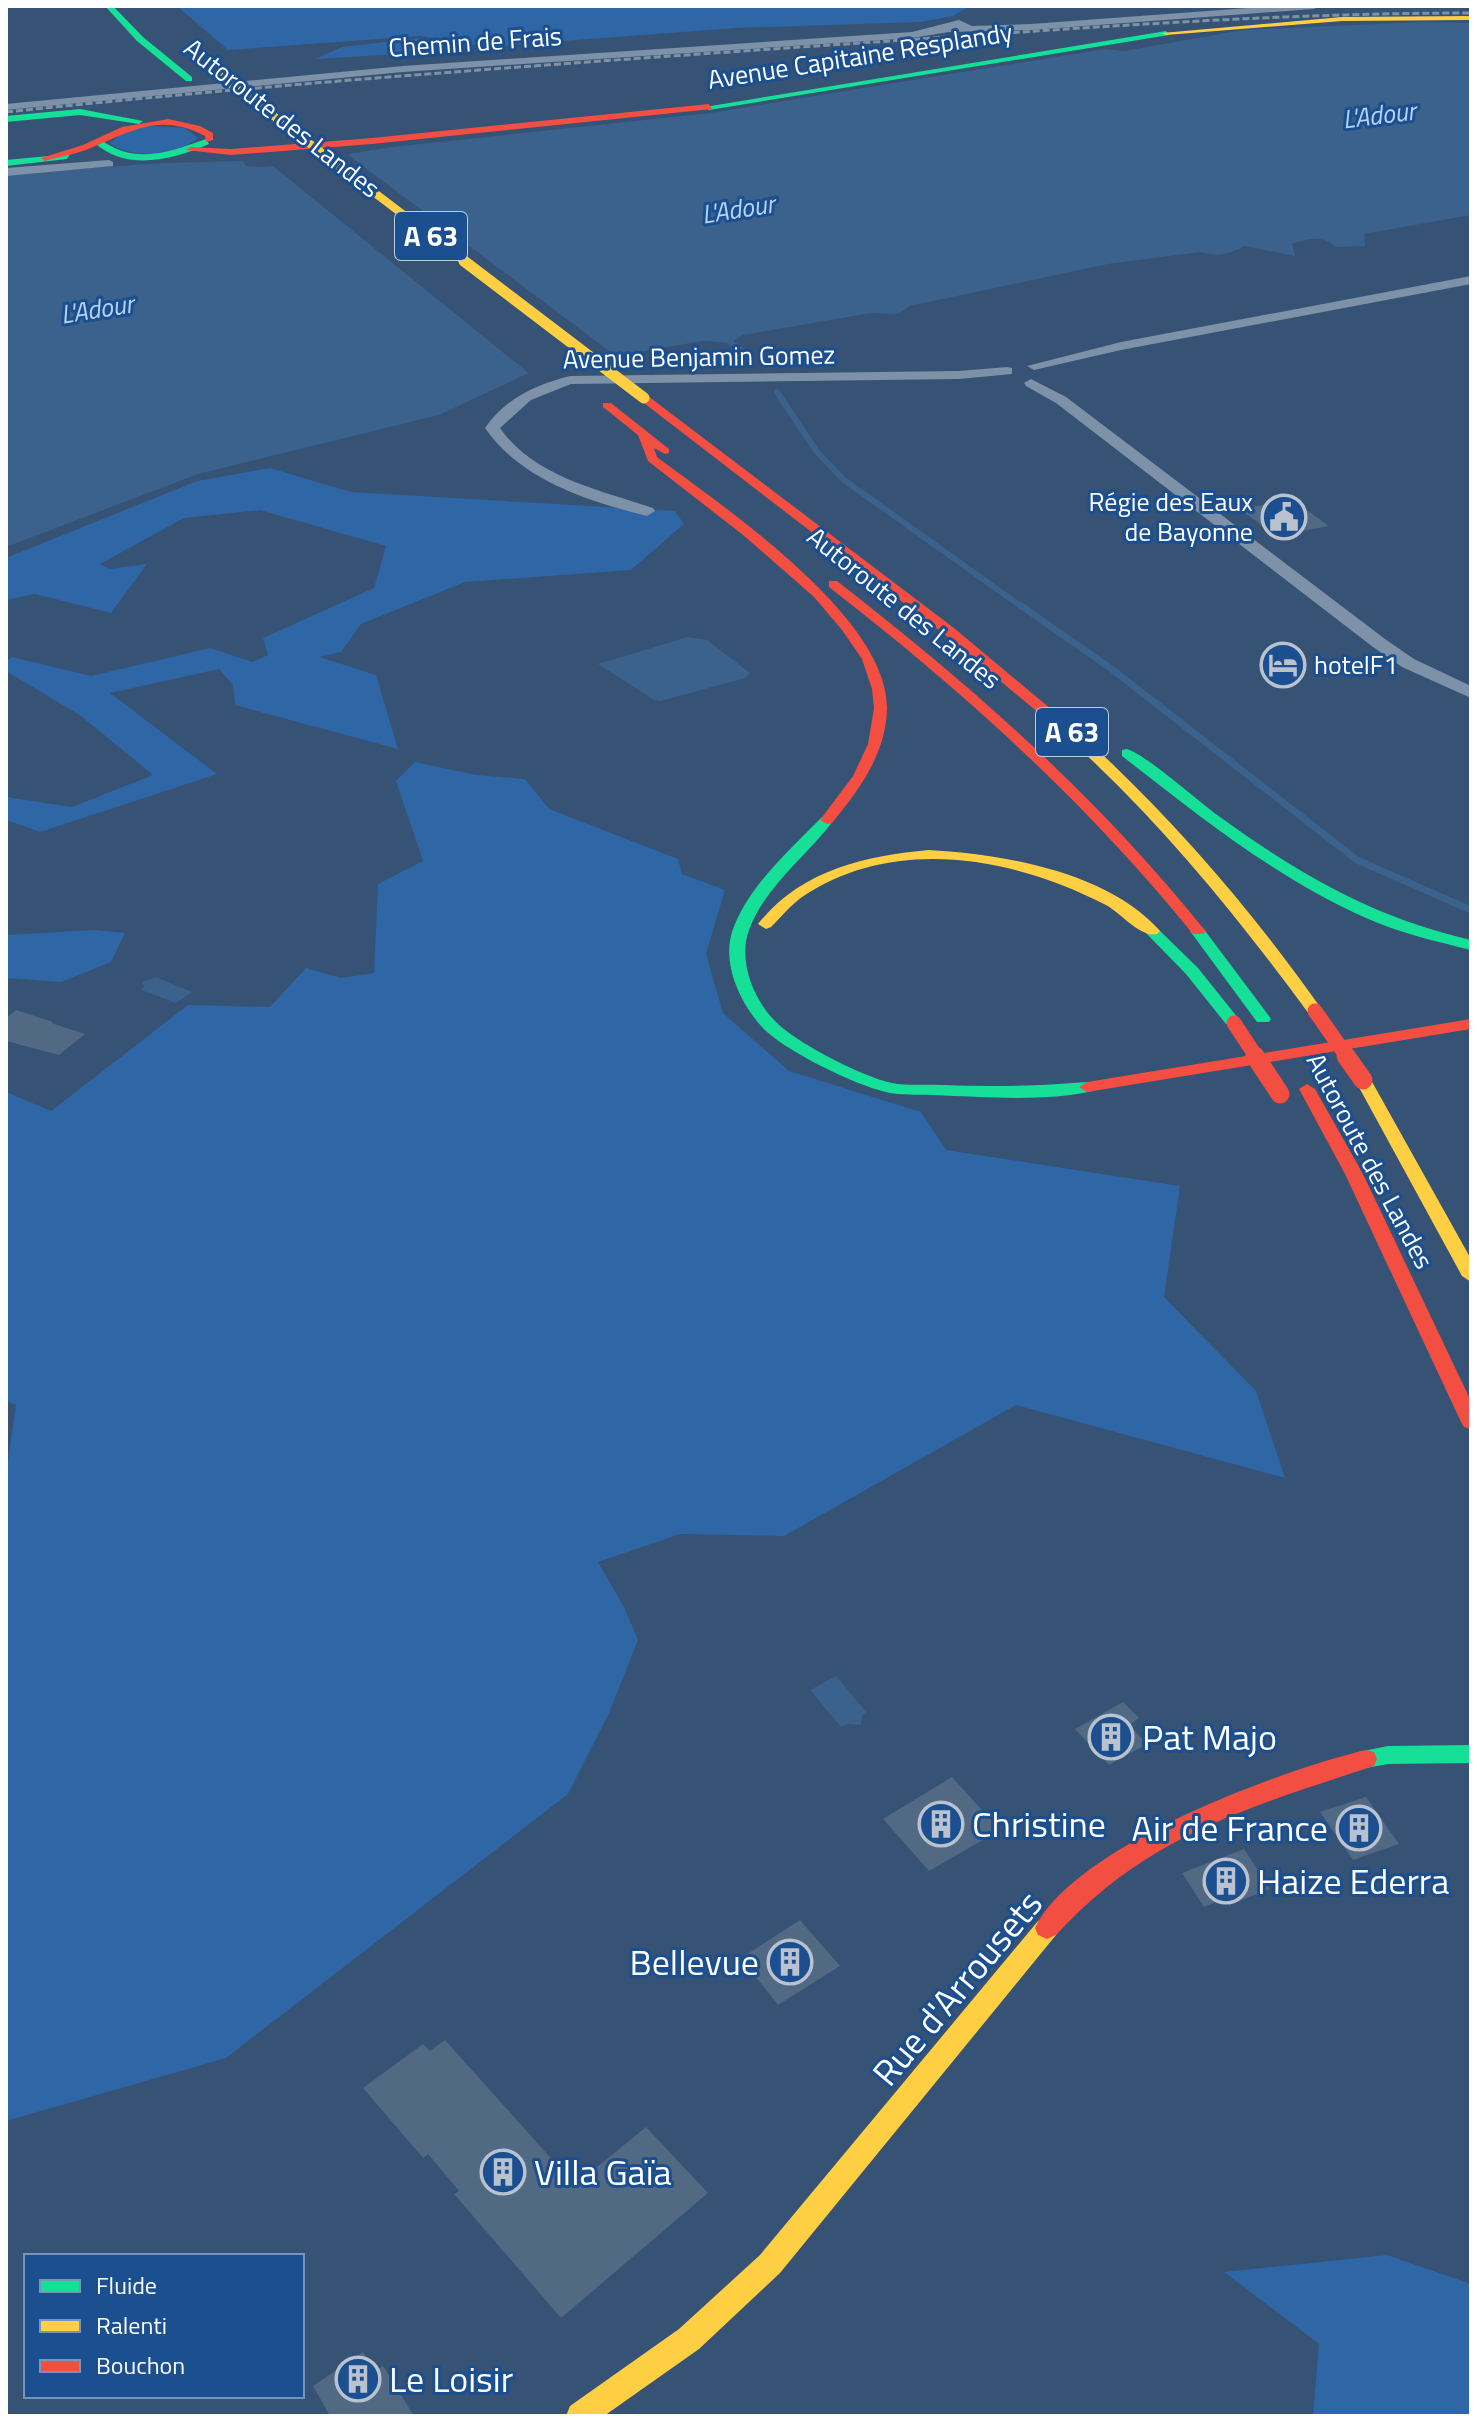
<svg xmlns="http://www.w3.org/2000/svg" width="1477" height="2422" font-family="'Titillium Web',sans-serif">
<rect width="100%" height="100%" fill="#365274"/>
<g fill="#2f66a5">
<polygon points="177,6 970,6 953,16 921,22 736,28 485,47 421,36 228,50"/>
<polygon points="421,38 461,45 437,52 315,59 342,47"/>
<path d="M149,126L185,128L198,138C180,155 129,160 110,143L123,132Z"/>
<polygon points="270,468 351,492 675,511 684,524 631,570 465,582 361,624 341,652 320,657 376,675 398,749 235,705 233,685 219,669 110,693 217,774 40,832 6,820 6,797 72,807 153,775 81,716 6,671 6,661 12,657 91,676 210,648 252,662 268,655 263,638 374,588 386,546 260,510 184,518 100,564 110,569 147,564 111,613 35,594 6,600 6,558 197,481"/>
<polygon points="415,762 476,775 525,779 549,809 678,859 682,874 725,890 706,954 723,1013 789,1071 921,1112 946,1150 1180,1186 1164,1297 1256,1391 1285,1478 1016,1405 784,1536 680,1534 598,1562 624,1607 638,1640 609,1713 568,1794 226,2058 6,2121 6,1474 16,1405 6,1401 6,1092 51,1111 188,1005 270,1007 306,968 341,978 374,973 378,884 423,861 396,781"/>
<polygon points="95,930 125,933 111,962 61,982 6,978 6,935"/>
<polygon points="1387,2255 1471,2284 1471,2416 1313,2416 1319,2344 1224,2272"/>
</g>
<g fill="#3b618d">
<path d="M1422,22L1471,23V215L1364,234L1365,246L1336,247C1321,235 1310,238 1292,244L1295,256L1245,246C1229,253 1220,258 1201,252L1108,264L910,306L898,314L871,313L743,335C725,347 723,341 702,341L535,370L439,415L198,474L6,547V174L162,163L243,161L246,166L266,167L392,147L710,113L1105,49L1124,51L1243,30Z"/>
<polygon points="688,637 707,640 750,673 745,678 661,701 654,700 598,664"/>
<polygon points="156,977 192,992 176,1003 141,990 144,987 142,982"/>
<polygon points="836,1676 867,1713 862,1716 861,1725 848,1724 841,1727 810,1690"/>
</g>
<polygon fill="#365274" points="343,151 621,360 531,375 268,162"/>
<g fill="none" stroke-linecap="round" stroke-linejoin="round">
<g stroke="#3b618d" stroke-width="6">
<polyline points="723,336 748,356"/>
<polyline points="777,392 817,452 844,480 1022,607"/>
</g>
<polyline stroke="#3b618d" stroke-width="7" points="1020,605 1113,670 1357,860 1471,910"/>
</g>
<g fill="#526984">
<polygon points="1293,500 1329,526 1276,536 1240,509"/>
<polygon points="16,1010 53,1022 51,1023 85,1034 59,1055 6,1041 6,1018"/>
<polygon points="1123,1702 1139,1718 1129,1725 1147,1744 1109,1765 1075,1729"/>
<polygon points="952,1777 1000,1830 929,1871 883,1819"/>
<polygon points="1366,1797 1399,1844 1353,1860 1320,1812"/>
<polygon points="1244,1849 1270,1889 1229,1905 1225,1898 1204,1907 1182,1873"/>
<polygon points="800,1920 840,1966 778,2005 741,1958"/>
<polygon points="445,2040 575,2185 646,2127 708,2193 561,2318 454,2194 459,2191 428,2154 423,2158 363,2088 423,2044 430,2051"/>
<polygon points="363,2352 375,2371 383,2366 414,2416 330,2416 313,2386"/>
</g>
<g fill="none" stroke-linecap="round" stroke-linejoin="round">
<g fill="#7d92a8" fill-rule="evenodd">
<polygon points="1274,6 1319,6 1314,9 1031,30 949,32 912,38 403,72 6,110 6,104 403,66 912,32 959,20 972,26 1031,24"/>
<polygon points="109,160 113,162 113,166 6,176 6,168"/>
<polygon points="1471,276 1471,284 1121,350 1034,370 1027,366 1121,342"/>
<path d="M1007,367L1012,368V374L959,379L571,384L531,400L500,428C534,477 600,490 653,508L655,511L647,516C588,501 521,480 485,428C506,398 535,385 570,376L959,371Z"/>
<polygon points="1031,379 1066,397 1385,639 1414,659 1471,686 1471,698 1402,667 1373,647 1056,403 1026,386 1024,383"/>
</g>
<g fill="#16e098" fill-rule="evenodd">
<polygon points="105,6 113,6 143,37 192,77 192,81 186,81 137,41"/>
<polygon points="1166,31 1169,35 709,110 705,107"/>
<polygon points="80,109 143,121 139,124 80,115 6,122 6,116"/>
<path d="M206,139L209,144C173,160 125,172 94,142L101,140C135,165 170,152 206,139Z"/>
<polygon points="70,154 67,159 6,166 6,160"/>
<path d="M1127,749C1148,756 1199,802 1220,817C1300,875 1375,918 1471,940V950C1435,941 1399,933 1366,918C1276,878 1199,816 1122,756V750Z"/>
<path d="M827,816L834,820C806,857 766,885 749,930C738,960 753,998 774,1020C794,1042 863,1077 892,1083C907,1086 925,1084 941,1085C990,1087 1038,1086 1087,1082L1093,1083L1095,1087L1093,1091C1046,1102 983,1097 934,1095C919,1094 901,1096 886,1092C855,1085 783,1050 762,1027C740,1003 722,964 732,932C747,887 790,850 822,817Z"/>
<polygon points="1152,926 1157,928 1198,968 1238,1018 1240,1021 1238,1024 1226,1024 1186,974 1147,934 1144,931 1147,928"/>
<polygon points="1198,926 1203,928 1269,1016 1271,1019 1269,1022 1257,1022 1190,931"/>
<polygon points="1471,1745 1471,1763 1388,1764 1366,1768 1358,1766 1355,1759 1358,1752 1388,1746"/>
</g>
<g fill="#ffcf43" fill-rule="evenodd">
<polygon points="1471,16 1471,20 1342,21 1166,35 1162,33 1342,17"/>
<path d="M1064,723L1069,724C1165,809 1249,906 1323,1011L1321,1014H1309C1234,912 1155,815 1059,730V724Z"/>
<path d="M929,850C1003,854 1108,872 1160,931L1157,934C1140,938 1121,913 1106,905C1013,857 894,835 802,897C791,905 781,917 771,927L766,929L758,924C801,870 864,856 929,850Z"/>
<polygon points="1363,1075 1371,1080 1471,1259 1471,1282 1462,1276 1355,1080"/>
<polygon points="1047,1917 1056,1921 1059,1928 1056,1935 780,2273 699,2349 604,2416 566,2416 570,2406 679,2329 760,2255 1038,1921"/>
</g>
<g fill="#f24e42" fill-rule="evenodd">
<polygon points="709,104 712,109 372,144 231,155 186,150 190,147 231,149 372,138"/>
<path d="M168,119L200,126L213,133V140L206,142L205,136C160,113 135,130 93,147C78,154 61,156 45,161L41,158L83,145L122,127Z"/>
<polygon points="640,396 648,396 954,628 1069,724 1069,730 1059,730 944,634 640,400"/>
<path d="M603,403H611L669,449V453L665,454L654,448L657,457C725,508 889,618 887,709C886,754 859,790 832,823L827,824L820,820L853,776L868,744L874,708L872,689L862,659L842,630L814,597L743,535L648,461L638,435L603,407Z"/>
<path d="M829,581H837C973,687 1095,794 1203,928L1206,931L1203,934H1193C1084,800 964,692 829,587Z"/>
<polygon points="1471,1019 1471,1029 1087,1092 1079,1087 1087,1082"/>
<polygon points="1307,1084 1315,1089 1363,1174 1471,1401 1471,1429 1464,1427 1461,1422 1345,1174 1299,1089"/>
<path d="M1366,1750L1374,1752L1377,1759L1374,1766C1250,1807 1147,1835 1056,1935L1047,1939L1038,1935L1035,1928C1074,1846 1281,1770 1366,1750Z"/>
</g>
<path stroke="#7e92a7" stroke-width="3" stroke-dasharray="7 3" stroke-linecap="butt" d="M6,112C280,83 555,64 830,45C1044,31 1257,13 1471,13"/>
<polyline stroke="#ffcf43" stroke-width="8" points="218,74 467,263"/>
<polyline stroke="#ffcf43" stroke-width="11" points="464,261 644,398"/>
<g stroke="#f24e42" stroke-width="15">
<polyline points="1315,1011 1348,1058"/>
<polyline points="1234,1023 1257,1058"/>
</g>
<g stroke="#f24e42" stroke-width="19">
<polyline points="1255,1056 1280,1094"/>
<polyline points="1346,1056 1363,1080"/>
</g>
</g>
<defs>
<g id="civic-ring" transform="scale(2.3)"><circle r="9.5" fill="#1b4f8f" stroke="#b9c2ce" stroke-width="1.5"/><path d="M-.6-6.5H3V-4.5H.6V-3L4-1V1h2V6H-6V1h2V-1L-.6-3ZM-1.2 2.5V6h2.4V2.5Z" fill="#b9c2ce"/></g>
<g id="hotel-ring" transform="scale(2.3)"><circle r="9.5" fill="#1b4f8f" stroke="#b9c2ce" stroke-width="1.5"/><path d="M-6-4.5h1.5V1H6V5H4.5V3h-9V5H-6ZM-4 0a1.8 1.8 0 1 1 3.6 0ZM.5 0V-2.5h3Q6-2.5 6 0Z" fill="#b9c2ce"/></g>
<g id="building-ring" transform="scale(2.3)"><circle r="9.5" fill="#1b4f8f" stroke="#b9c2ce" stroke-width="1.5"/><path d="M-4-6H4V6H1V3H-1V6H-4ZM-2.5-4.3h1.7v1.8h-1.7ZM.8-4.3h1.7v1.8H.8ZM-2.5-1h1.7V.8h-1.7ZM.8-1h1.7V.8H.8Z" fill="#b9c2ce"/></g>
</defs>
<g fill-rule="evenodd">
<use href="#civic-ring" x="1284" y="517"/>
<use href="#hotel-ring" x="1283" y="665"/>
<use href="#building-ring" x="1111" y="1737"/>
<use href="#building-ring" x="941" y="1824"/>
<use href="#building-ring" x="1359" y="1828"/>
<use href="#building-ring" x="1226" y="1881"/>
<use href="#building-ring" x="790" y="1962"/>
<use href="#building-ring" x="503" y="2172"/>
<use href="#building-ring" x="358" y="2379"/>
</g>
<g text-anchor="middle" stroke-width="6" stroke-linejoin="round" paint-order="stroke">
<g font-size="26" fill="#fff" stroke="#1b4f8f">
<text transform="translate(475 42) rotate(-4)" y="9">Chemin de Frais</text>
<text transform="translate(860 56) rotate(-9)" y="9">Avenue Capitaine Resplandy</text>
<text transform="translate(282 118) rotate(38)" y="9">Autoroute des Landes</text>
<text transform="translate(699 357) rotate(-1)" y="9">Avenue Benjamin Gomez</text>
<text transform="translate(904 608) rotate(39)" y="9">Autoroute des Landes</text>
<text transform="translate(1370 1161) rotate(62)" y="9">Autoroute des Landes</text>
</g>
<g font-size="26" font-style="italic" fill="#b5d3f5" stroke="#1b4f8f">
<text transform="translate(1379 115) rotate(-7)" y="9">L'Adour</text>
<text transform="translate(738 209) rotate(-9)" y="9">L'Adour</text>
<text transform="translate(97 309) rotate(-9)" y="9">L'Adour</text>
</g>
<g font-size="26" fill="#fff" stroke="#1b4f8f" text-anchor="end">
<text x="1253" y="511">Régie des Eaux<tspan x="1253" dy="30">de Bayonne</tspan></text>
<text x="1314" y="674" text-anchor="start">hotelF1</text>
</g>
<g fill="#1b4f8f" stroke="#bbcadd" stroke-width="2">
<rect x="395" y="212" width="72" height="48" rx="6"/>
<rect x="1036" y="708" width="72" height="48" rx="6"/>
</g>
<g font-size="28" font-weight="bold" fill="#fff">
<text x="431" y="246">A 63</text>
<text x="1072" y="742">A 63</text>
</g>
<g font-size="36" fill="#fff" stroke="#1b4f8f" text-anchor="start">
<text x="1142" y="1750">Pat Majo</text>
<text x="972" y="1837">Christine</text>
<text x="1328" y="1841" text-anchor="end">Air de France</text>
<text x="1257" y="1894">Haize Ederra</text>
<text x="759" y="1975" text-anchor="end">Bellevue</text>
<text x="534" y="2185">Villa Gaïa</text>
<text x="389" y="2392">Le Loisir</text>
</g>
<g font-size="36" fill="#fff" stroke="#1b4f8f">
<text transform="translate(957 1988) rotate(-50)" y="13">Rue d'Arrousets</text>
</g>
</g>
<rect width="1477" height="2422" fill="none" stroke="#ffffff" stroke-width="16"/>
<rect x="24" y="2254" width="280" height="144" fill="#1b4f8f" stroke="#7695bc" stroke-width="2"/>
<rect x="40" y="2280" width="40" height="12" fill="#16e098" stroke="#7695bc" stroke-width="2"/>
<text x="96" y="2294" font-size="24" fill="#ffffff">Fluide</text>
<rect x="40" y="2320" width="40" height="12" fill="#ffcf43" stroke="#7695bc" stroke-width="2"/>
<text x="96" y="2334" font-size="24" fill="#ffffff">Ralenti</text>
<rect x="40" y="2360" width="40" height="12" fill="#f24e42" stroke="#7695bc" stroke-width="2"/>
<text x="96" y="2374" font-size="24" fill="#ffffff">Bouchon</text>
</svg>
